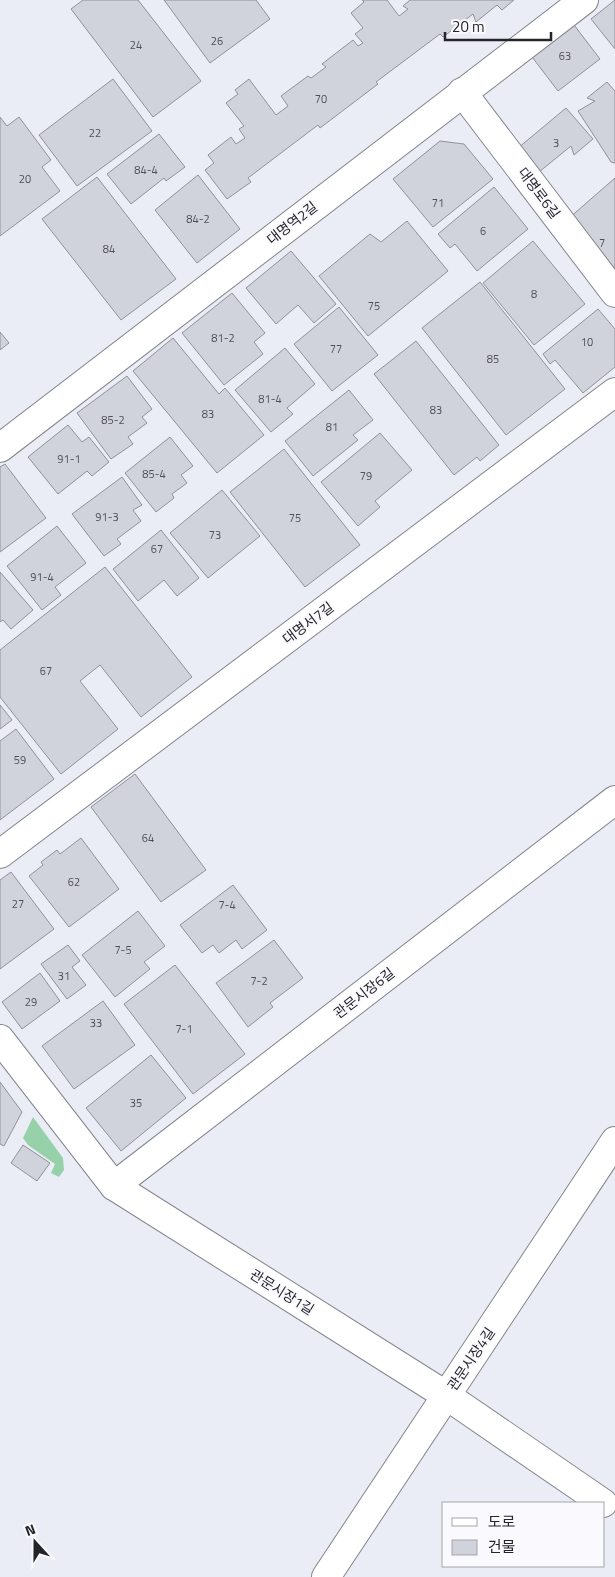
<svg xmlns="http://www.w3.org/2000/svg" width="615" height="1577" font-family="'Titillium Web','Noto Sans KR',sans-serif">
<rect width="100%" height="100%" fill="#ebedf6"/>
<polygon fill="#96d1aa" points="33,1117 63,1158 64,1170 59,1177 51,1173 55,1164 28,1145 23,1138"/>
<g fill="#d0d2dc" stroke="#90919a">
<polygon points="83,0 138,0 201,81 153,117 71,9"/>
<polygon points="164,0 256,0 270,19 210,63"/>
<polygon points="362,0 387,0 399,16 408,9 403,6 410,0 514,0 502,10 497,5 476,22 473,14 443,37 440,34 376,82 378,84 320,128 318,125 248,178 251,182 227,199 205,170 214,163 208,155 231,137 236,144 245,138 239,129 244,126 226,103 238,94 235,90 249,79 276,115 288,106 281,96 308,76 311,78 326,67 322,64 353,40 358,46 363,43 355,34 363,28 351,13 364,2"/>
<polygon points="615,0 615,49 591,19"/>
<polygon points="571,21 600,59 558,91 529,53"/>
<polygon points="113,79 152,131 77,186 39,135"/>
<polygon points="607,82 615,91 615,163 611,162 578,111 595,101 587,98"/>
<polygon points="566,108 593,139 574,155 571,146 539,172 518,148"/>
<polygon points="0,117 7,126 19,117 51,160 42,167 60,191 0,236"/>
<polygon points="159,134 185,167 166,181 164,178 131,204 107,174"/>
<polygon points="440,141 464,144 493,179 433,227 393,179"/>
<polygon points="198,175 240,229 197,263 155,210"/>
<polygon points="97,177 176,279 121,320 42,219"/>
<polygon points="615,178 615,267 612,270 568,219"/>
<polygon points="494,187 528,229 477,271 455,244 450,248 438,234"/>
<polygon points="407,221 448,271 368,336 319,276 370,234 381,242"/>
<polygon points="533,241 585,304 534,345 483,283"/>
<polygon points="291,251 336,304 314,323 298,305 276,324 246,288"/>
<polygon points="480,282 565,389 506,435 422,328"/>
<polygon points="232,293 265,333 254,342 263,354 224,385 182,333"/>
<polygon points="339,307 378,355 332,391 294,344"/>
<polygon points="598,309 615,329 615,367 583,393 555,360 550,364 543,354"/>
<polygon points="0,332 9,343 0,350"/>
<polygon points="173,338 219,394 225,388 264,435 217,473 133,371"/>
<polygon points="416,341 499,445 480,461 477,457 454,475 374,374"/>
<polygon points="285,348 315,384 287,408 293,414 271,432 235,390"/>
<polygon points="127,376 152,409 142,417 147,423 128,437 133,444 111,459 77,413"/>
<polygon points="349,390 373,420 353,435 358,440 313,476 285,441"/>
<polygon points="68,425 82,442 89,437 109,462 92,476 87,471 58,494 28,457"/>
<polygon points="380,433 412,470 375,501 380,507 358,526 321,482"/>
<polygon points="170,437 193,466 181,475 187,483 172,494 174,498 156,512 125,473"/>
<polygon points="284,449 360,545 305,587 230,492"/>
<polygon points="5,464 46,518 0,552 0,467"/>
<polygon points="122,477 142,505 133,510 141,521 117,539 121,544 104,556 72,514"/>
<polygon points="222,490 260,536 208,578 170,533"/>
<polygon points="57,526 86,563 55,587 61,595 42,610 7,566"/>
<polygon points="161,530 199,578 177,596 164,580 138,601 113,569"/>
<polygon points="105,567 192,677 141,717 100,665 80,681 118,729 61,774 0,697 0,650"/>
<polygon points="0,572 33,610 11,629 3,620 0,622"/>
<polygon points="0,705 12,720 0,729"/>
<polygon points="16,729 54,779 0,820 0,741"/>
<polygon points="135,774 206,870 161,902 91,807"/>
<polygon points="81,838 119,889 69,927 29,876 43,865 41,862 57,850 60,854"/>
<polygon points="11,872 54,929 0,969 0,880"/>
<polygon points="233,885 267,930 242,949 236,940 219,953 213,945 202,953 180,925"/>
<polygon points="138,911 165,946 144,962 150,969 115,997 82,955"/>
<polygon points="274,940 303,978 270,1003 273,1007 248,1027 216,983"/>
<polygon points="68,945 80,961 72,967 86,985 67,999 41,964"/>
<polygon points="175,965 245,1054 193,1094 124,1004"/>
<polygon points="40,973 60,1001 22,1029 2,1002"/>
<polygon points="103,1001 135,1045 74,1089 42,1046"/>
<polygon points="151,1055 186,1098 121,1151 86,1108"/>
<polygon points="0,1082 22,1112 4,1146 0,1144"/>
<polygon points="23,1145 50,1163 37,1181 11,1163"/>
</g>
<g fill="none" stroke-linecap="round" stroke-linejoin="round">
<g stroke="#84858e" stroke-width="30">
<g id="street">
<polyline points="462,92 615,293"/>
<polyline points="0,448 584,0"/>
<polyline points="0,854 615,392"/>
<polyline points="0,1039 114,1186 447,1396 603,1503"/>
<polyline points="114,1186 615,800"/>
<polyline points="326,1577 615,1141"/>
</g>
</g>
<use href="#street" stroke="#fff" stroke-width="28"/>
</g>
<g text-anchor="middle" stroke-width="4" stroke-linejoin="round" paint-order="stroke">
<g font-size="11" fill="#4f5055">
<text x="217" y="45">26</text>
<text x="136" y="49">24</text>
<text x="565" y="60">63</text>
<text x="321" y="103">70</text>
<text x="95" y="137">22</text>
<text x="556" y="147">3</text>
<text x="146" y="174">84-4</text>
<text x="25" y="183">20</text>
<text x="438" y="207">71</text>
<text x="198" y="223">84-2</text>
<text x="483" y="235">6</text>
<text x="602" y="247">7</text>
<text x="109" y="253">84</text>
<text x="534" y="298">8</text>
<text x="374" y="310">75</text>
<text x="223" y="342">81-2</text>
<text x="587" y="346">10</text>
<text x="336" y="353">77</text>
<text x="493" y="363">85</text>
<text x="270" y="403">81-4</text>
<text x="436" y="414">83</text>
<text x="208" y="418">83</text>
<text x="113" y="424">85-2</text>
<text x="332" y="431">81</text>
<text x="69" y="463">91-1</text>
<text x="154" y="478">85-4</text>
<text x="366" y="480">79</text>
<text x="107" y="521">91-3</text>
<text x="295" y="522">75</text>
<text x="215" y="539">73</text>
<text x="157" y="553">67</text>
<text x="42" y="581">91-4</text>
<text x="46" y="675">67</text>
<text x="20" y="764">59</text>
<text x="148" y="842">64</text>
<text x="74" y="886">62</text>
<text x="18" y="908">27</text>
<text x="227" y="909">7-4</text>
<text x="123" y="954">7-5</text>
<text x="64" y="980">31</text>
<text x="259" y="985">7-2</text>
<text x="31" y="1006">29</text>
<text x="96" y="1027">33</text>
<text x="184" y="1033">7-1</text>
<text x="136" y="1107">35</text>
</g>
<g font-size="14" fill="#242528" stroke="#fafafe">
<text transform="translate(539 193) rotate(53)" y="5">대명로6길</text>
<text transform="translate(292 223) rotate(-38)" y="5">대명역2길</text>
<text transform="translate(308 623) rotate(-37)" y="5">대명서7길</text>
<text transform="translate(364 993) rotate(-38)" y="5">관문시장6길</text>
<text transform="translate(282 1292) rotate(32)" y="5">관문시장1길</text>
<text transform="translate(471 1359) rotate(-56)" y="5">관문시장4길</text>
</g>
</g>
<rect x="442" y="1502" width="162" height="65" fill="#fafafe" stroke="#a4a5a8"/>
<rect x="452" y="1518" width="25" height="8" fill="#ffffff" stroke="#a4a5a8"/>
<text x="488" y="1527" font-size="15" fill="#242528">도로</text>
<rect x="452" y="1540" width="25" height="15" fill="#d0d2dc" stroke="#a4a5a8"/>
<text x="488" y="1552" font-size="15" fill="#242528">건물</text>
<g transform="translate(35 1542) rotate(339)" stroke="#fafafe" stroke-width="4" paint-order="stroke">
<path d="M0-4L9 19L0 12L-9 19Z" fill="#242528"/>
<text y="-8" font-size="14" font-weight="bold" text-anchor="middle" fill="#242528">N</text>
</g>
<path d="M445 32v8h106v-8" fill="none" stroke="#242528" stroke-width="2.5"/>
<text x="452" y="32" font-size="15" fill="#242528" stroke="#fafafe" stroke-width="4" paint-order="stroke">20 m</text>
</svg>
